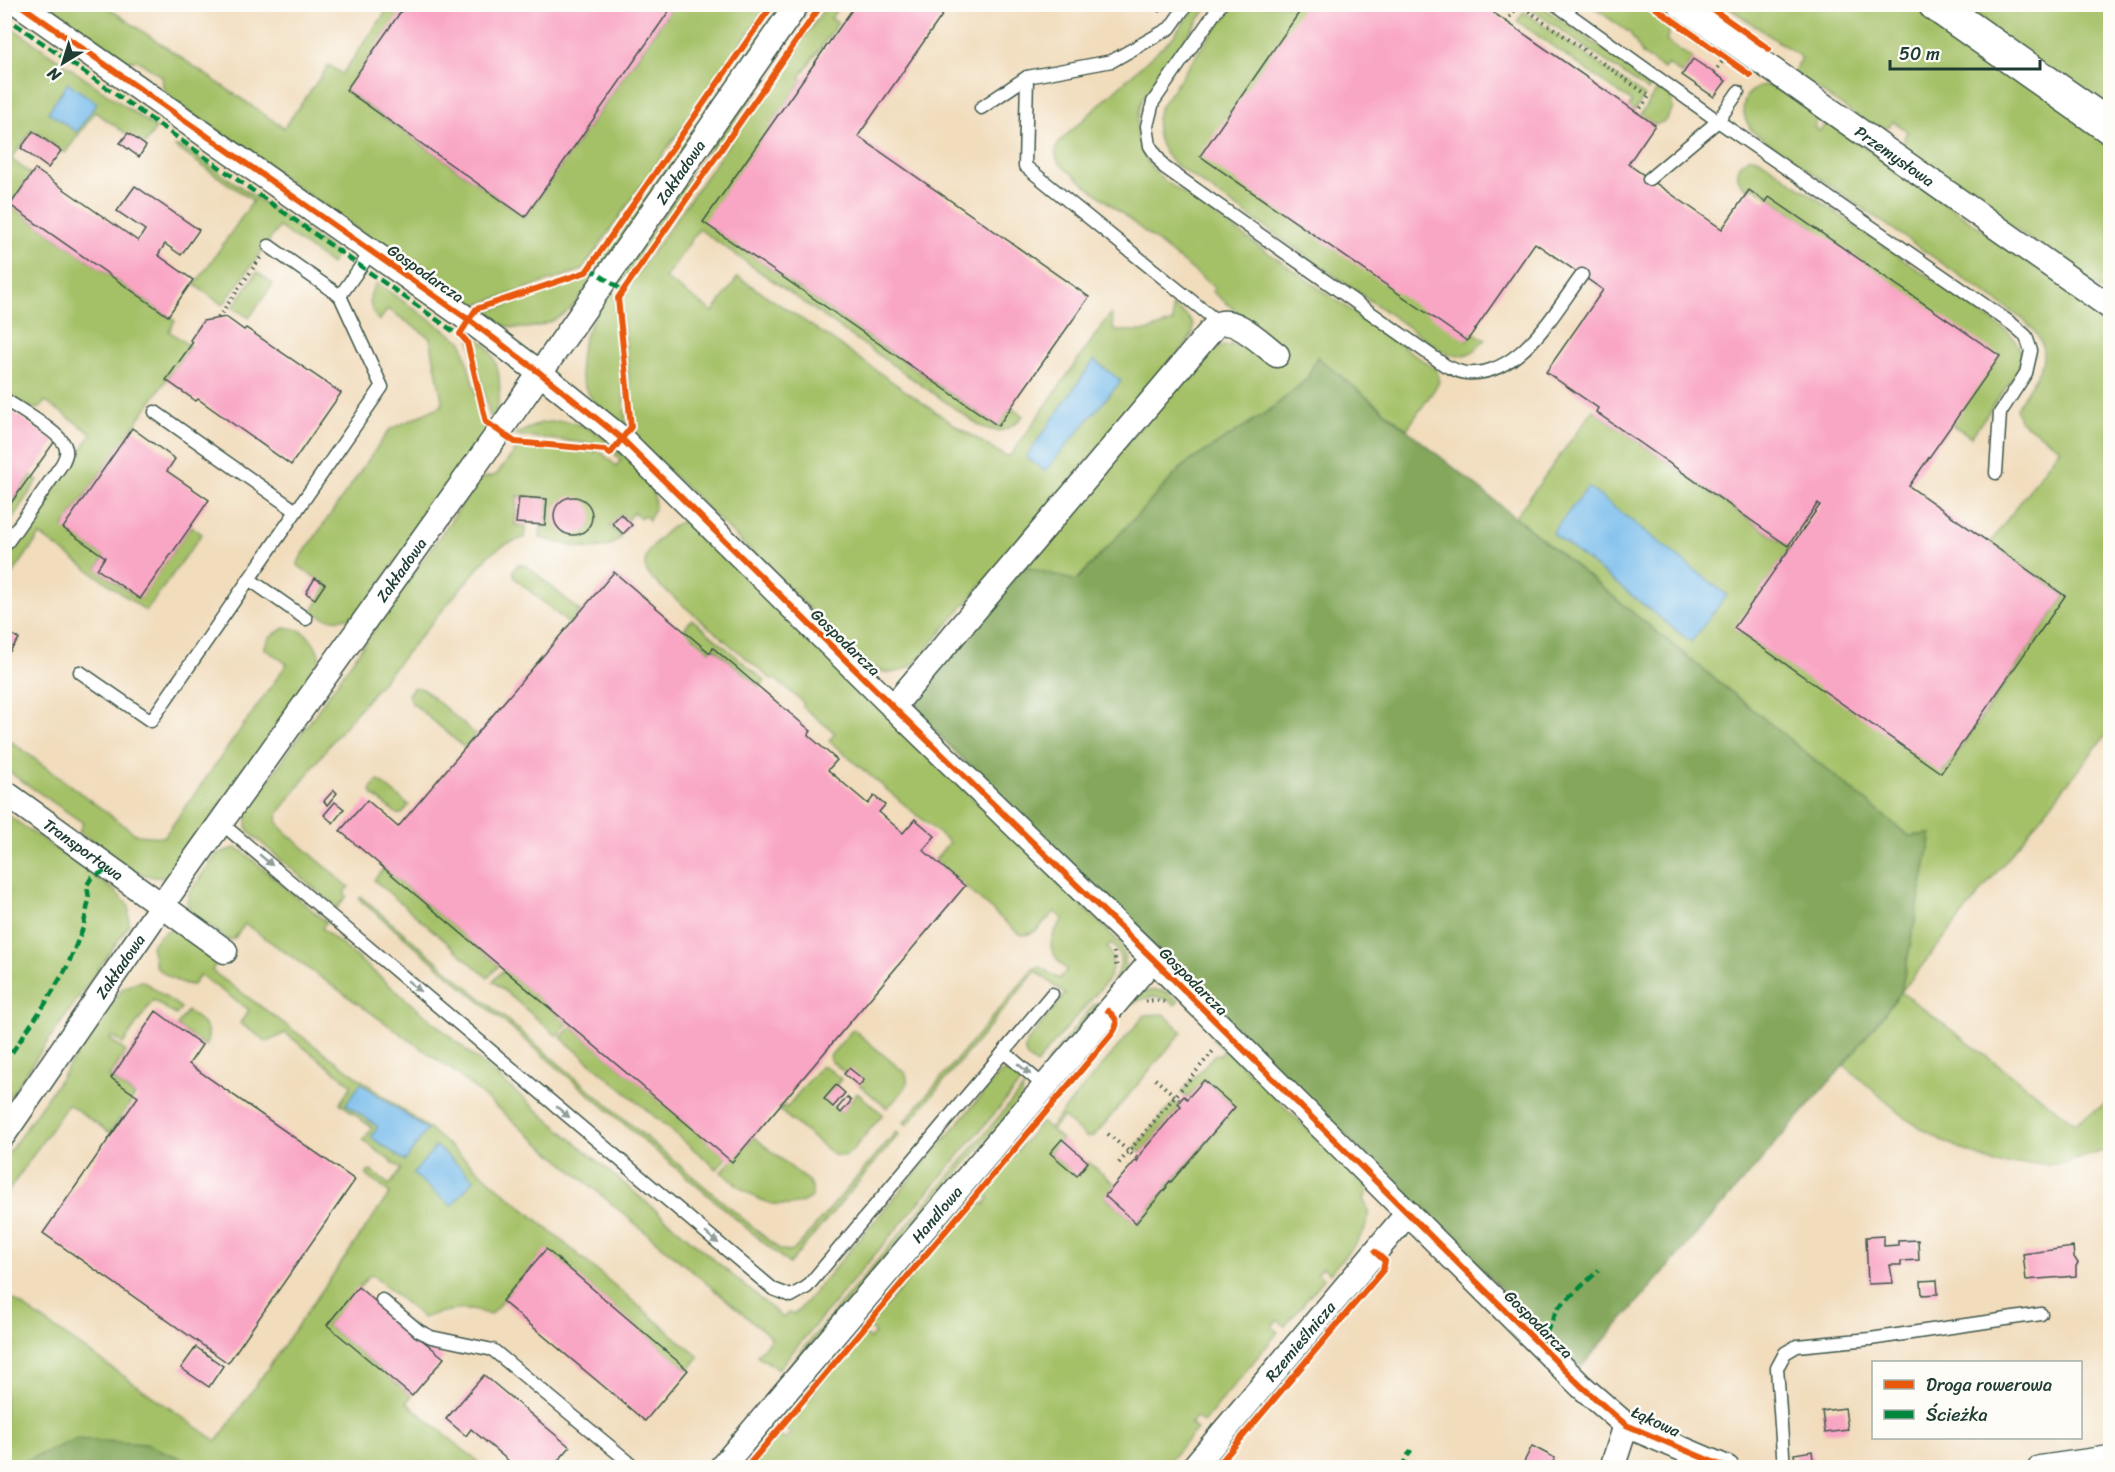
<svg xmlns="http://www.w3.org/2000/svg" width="2115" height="1472" font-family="Sriracha,sans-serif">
<rect width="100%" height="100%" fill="#fdfcf7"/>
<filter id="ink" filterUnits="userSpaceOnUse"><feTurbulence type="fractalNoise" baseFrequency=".0167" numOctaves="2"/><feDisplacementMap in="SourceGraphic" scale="12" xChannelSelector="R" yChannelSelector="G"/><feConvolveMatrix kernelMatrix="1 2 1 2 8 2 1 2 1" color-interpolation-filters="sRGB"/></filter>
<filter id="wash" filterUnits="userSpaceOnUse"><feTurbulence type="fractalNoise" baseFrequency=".008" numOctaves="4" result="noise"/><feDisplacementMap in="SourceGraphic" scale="24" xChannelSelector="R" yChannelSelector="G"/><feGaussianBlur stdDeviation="1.35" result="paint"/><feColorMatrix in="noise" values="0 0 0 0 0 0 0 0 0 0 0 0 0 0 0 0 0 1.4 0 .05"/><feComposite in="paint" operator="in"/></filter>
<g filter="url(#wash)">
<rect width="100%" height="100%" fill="#f1dcbc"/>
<g fill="#a5c168" stroke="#627f4e" stroke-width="1.5">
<polygon points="39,5 104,5 284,128 329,65 342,74 391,5 406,5 346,91 525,217 674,5 768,5 582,270 473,306 471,309 170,98 163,88 162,77 137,60 127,62 116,60"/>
<polygon points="780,5 786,5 601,269 597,266"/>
<path d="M827,5H840L831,18L838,23L800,77L803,80L704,222L997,426L1011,408L1023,416C1008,432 999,434 980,426L699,229L665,278L713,312L738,277L821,332L959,428L1005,456L1011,455L1111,313L1114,331H1147L1173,322L1172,306L1186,315L1193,324V333L1186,345L914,664C896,677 883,674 865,663L631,434L634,428L621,297Z"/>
<path d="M1196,5H1209L1143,98C1131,130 1138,158 1164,180L1435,369C1439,374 1440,378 1438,384L1407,429L1317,357L1307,379L1270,410L1184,465L1076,581L1023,566L1201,355L1220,347L1231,345L1288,353L1214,293L1212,291L1215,288L1060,164C1054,156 1055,151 1059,142L1173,37Z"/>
<path d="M1231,5H1307L1467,341L1473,332L1485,340C1473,354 1462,360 1444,352L1173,163C1158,147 1153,130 1159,109Z"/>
<polygon points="1525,5 1539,5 1653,84 1648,91"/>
<polygon points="1590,5 1639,5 1671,27 1666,41 1693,59 1682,75 1668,64 1664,69 1643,55 1630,33"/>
<path d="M1725,5H1919L2110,138V296L1907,153C1903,144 1903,139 1907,131L1893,121L1889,127L1878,130L1793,73L1802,58Z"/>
<polygon points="1957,5 2110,5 2110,112"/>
<polygon points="1524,12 1645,96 1634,111 1629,107 1632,102 1517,21"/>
<polygon points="4,22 156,128 144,146 95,112 65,153 32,130 11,159 31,174 10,205 175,321 169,331 190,346 63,527 105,557 97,569 139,599 191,526 202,534 146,611 40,535 5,585 5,559 92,434 45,401 40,408 30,409 5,391"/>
<polygon points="768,75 623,281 619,283 617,281 757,81"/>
<path d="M1764,85L1780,87L1819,115L1814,127L1819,131L1829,122L2110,319V730L1901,992L2075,1123L2110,1101V1149L2061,1164H1995L1941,1140L1908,1120L1844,1065L1901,992L1932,834L1909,836L1515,517L1593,410L1790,548L1735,629L1945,771L2065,596L1990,543L2060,448L2019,420L2016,409C2034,375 2062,356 2025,321L1752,131C1739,112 1739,93 1764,85Z"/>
<polygon points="1658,88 1671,97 1673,109 1665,121 1655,125 1640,115"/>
<polygon points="175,147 183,147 337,254 331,264 279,227 223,305 195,285 253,201"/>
<path d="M1751,157L1758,158L2009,333C2020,344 2023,353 2020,368L1971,437L1943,419L1815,229L1752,185L1749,190C1733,181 1734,165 1751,157Z"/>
<polygon points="257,272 273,284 249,318 233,307"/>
<path d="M592,277L594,279C587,288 580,300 571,308C545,332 510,334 481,316L484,313Z"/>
<path d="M377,283L462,342L483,422L489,429L360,612C344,622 327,622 312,611L327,586L297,565L301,557L389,430L443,405L430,338L388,309L379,321C369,309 366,296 377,283Z"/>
<path d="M611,291L614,293L626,424L623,427C613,418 600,410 592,399C565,362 589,322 611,291Z"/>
<path d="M469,335C473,337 479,339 482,341C502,360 504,396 493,418L490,416Z"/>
<path d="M561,421C581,423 595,429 609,443L603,445L514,435L541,423Z"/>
<path d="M519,446L601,452L616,466L621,460L615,454L618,450C638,469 667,490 649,520L644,515L640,518L634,512L627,520L621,514L610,526L621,537C600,560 565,543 540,538L541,527H546L549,498L517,496L515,525L526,526L524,538L504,545L489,555L333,740L278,814L277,821L283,830L349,887L344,893L347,896L337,908L250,833L247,828V811L480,479L496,475Z"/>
<polygon points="31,475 38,480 5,529 5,513"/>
<path d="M685,521L693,524L1119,942C1129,963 1127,973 1112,990C1111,974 1132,965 1111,943L1107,947C1115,959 1114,968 1107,981L1036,1064C1027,1060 1023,1053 1026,1044L1065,994L1036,971L907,1125L904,1122L1034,968L1041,967L1059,979L1067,970C1047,951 1046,942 1063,919L1054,912C1043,923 1035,938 1019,934L935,860L949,842L829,741L835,733L803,707V702L775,679L772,680L653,580C649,575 645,571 645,564C644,550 672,523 685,521Z"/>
<polygon points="518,564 527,566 580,611 569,624 515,578 513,571"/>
<polygon points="692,619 765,681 760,687 714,648 710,651 684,629"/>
<path d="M284,628C305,626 320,644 320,665L171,875C144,888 101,847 79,832L83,823L5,769V737L137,835L164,837L287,664L264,648L270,637Z"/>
<polygon points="414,687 423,689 476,735 465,748 410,701 408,694"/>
<polygon points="378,780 409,805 402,814 397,814 372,794 371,788"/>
<polygon points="5,813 115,891 129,906 129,925 5,1103"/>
<polygon points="235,848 242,851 326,922 322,928 783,1318 788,1313 794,1314 799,1310 998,1076 1004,1071 1015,1072 1022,1081 778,1369 757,1355 772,1338 452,1070 245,924 234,939 229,940 190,912 187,902 189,893 217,854"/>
<polygon points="384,868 499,965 488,978 374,880"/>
<polygon points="361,897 780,1250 792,1251 798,1246 896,1132 899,1134 789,1264 359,899"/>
<path d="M178,928L218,959L212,971L433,1132L699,1357L688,1370L546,1250L490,1315C467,1306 445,1310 423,1318L371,1274L327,1325L412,1396L406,1402L484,1467H5L4,1293L217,1441L390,1193L366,1175L368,1172L371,1171L390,1185L401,1169L363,1140L372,1128L340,1103L352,1085L285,1033L267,1042L240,1023L249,1010L200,975L193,985C181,985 165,975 156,967L151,946C159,936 164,929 178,928Z"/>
<polygon points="504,969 568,1023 557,1036 493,981"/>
<polygon points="143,981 181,1008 176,1015 153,1000 123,1044 112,1036 110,1039 126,1052 109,1077 135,1096 110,1133 68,1104 5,1196 5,1158 123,988 136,982"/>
<path d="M1155,990L1166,992L1179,1001L1175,1005C1155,991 1150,997 1130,1004L1140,993Z"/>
<polygon points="1101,1002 1052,1060 1045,1064 1095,1003"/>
<path d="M187,1011C200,1021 215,1028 205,1046L177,1026Z"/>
<path d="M1164,1014L1182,1032L1094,1136L1086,1137L1063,1117L1051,1130L1062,1139L1050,1153L1077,1175L1088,1162L1115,1184L1105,1197L1137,1223L1167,1187L1166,1186L1170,1181L1172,1182L1235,1107L1204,1080L1188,1098L1181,1093L1215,1054L1220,1055L1224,1051L1211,1037L1214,1038L1367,1187V1194L1363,1200C1382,1224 1345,1254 1330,1273L1322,1267L1317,1273L1324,1279L1285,1326L1277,1320L1272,1327L1278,1332L1203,1423L1196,1417L1190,1424L1197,1429L1164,1467L750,1468L778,1434L785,1440L791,1433L784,1427L863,1334L870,1339L875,1333L868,1327L977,1199L984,1205L989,1198L983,1192L1041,1122L1049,1128L1145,1015Z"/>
<polygon points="1114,1021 1113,1027 978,1188 977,1180"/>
<polygon points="571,1026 727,1157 717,1169 561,1038"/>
<path d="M853,1029L906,1074C912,1087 895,1099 887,1108L831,1061L830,1056Z"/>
<polygon points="821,1066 825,1066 841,1079 825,1099 841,1113 857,1093 883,1114 851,1152 845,1156 834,1155 779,1110 782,1106 786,1108"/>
<polygon points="1023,1088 1022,1098 791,1368 785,1370"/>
<polygon points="1174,1102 1180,1107 1141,1153 1135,1148"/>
<path d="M754,1137L809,1182L812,1187V1196C806,1202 800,1204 791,1205C762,1208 742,1189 721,1172Z"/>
<polygon points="972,1195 864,1323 864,1315 964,1196"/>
<polygon points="858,1330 780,1423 779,1415 850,1331"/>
</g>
<g fill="#84a75c" stroke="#527248" stroke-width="1.5">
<polygon points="1317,357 1909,836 1932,834 1901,992 1844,1065 1581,1367 922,719 918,706 919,694 1023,566 1076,581 1184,465 1270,410 1307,379"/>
<polygon points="76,1439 146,1444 202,1467 20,1467 20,1463"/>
</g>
<g fill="#76bbec" stroke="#4a7c90" stroke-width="1.5">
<polygon points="68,83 97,103 77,132 48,112"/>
<polygon points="1094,360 1121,381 1045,471 1026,457"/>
<polygon points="1588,487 1727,595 1691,642 1552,533"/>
<polygon points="361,1083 427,1130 405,1161 371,1137 378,1127 346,1104"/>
<polygon points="436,1146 474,1179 452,1206 413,1174"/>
</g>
<g id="blocks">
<g fill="#f9a6c5">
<polygon points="406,4 674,4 525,217 346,90"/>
<polygon points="856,4 950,4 858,136 1089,297 998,426 703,222"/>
<polygon points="1149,4 1164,4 1159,12"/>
<polygon points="1305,4 1500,4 1494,13 1655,125 1628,164 1722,229 1749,190 1766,202 1769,197 2000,356 1909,486 2065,596 1941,773 1734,628 1820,505 1818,503 1788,546 1596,412 1598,408 1546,372 1603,290 1535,243 1467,341 1200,156"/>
<polygon points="1693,59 1726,81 1714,97 1682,75"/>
<polygon points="33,131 61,151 48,168 21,148"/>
<polygon points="128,133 146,146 139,157 120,143"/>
<polygon points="35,169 138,241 145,230 117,211 135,186 199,230 181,255 165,244 158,255 193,280 168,316 10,205"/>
<polygon points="226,317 244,330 246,328 341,393 291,465 198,399 196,401 166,380 193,342 190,340 203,321"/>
<polygon points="4,406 55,441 4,513"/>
<polygon points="132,428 175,459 167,471 209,500 140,599 97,569 105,557 63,528"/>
<polygon points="519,497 547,499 545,525 516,523"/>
<circle cx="573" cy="516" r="19"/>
<polygon points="621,514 632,525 623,534 612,523"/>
<polygon points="614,572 710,653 713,648 811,731 808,735 837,760 828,770 868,804 874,796 885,805 879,812 903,833 915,819 935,836 923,850 965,886 732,1162 340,831 367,800 398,827"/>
<polygon points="315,578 325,584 315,599 306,593"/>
<polygon points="4,629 19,639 4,659"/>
<polygon points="334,790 337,793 327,805 324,801"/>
<polygon points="335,802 344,809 333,823 324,815"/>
<polygon points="156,1011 202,1045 189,1064 355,1180 228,1363 43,1233 138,1097 111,1078"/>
<polygon points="849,1068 864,1080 859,1086 844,1074"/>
<polygon points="1204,1080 1235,1107 1171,1182 1170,1181 1166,1186 1167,1187 1136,1223 1105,1196 1136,1160 1137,1162 1141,1153 1181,1106 1178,1103 1184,1096 1187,1099"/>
<polygon points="836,1085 845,1093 833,1107 824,1099"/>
<polygon points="847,1097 851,1101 841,1113 837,1109"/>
<polygon points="1062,1139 1088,1162 1077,1176 1050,1153"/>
<polygon points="1884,1236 1884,1246 1898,1245 1898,1241 1918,1240 1919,1260 1901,1261 1901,1265 1890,1265 1893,1283 1868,1284 1866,1237"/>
<polygon points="2073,1247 2074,1257 2078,1263 2076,1266 2076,1276 2026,1280 2023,1254"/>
<polygon points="546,1249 688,1370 645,1421 502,1301"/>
<polygon points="1937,1280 1938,1294 1922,1295 1921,1281"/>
<polygon points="358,1287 444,1358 412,1396 327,1325"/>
<polygon points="196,1347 223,1366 209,1387 181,1368"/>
<polygon points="484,1375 570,1447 552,1468 517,1468 471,1429 466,1436 446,1419"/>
<polygon points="1845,1408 1848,1430 1825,1433 1822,1411"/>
<polygon points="1532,1446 1555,1458 1552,1464 1560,1468 1521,1468"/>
<polygon points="1812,1451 1814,1468 1796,1468 1794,1454"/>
</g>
</g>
</g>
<g filter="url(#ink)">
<use href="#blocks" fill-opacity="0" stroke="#3e5548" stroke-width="1.5"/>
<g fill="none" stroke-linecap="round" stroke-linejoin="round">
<g stroke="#3e5548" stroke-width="15">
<g id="service">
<path d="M1221,4L1153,102L1147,126L1150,146L1164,167L1446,366C1452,368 1460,373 1467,373C1520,377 1555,311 1582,275"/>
<polyline points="1555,4 1718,121 1738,92"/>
<polyline points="1027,77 1025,166 1219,323"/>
<polyline points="981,108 1027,77 1112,61 1170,28 1187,4"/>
<polyline points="1649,179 1718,121 2012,324 2026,336 2031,351 2026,373 2000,413 1996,473"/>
<polyline points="269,246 340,296 371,252"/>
<path d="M4,399C17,408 61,433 65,446C68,453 65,458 62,464L4,547"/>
<polyline points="155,412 296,511"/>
<polyline points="249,579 306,619"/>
<polyline points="80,672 151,721 382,387 340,296"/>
<polyline points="221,823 773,1289 791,1296 807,1287 1052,994"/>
<polyline points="1004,1052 1044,1086"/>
<polyline points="382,1300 419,1331 431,1337 493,1350 636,1468"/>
<polyline points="1784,1468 1777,1368 1785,1353 1797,1346 1870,1339 2041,1314"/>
</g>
</g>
<g stroke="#3e5548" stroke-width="27">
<g id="minor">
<polyline points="19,4 469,320 540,373 622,439 893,707 1153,959 1581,1386 1626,1425 1727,1468"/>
<path id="s1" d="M1679,4L2110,307"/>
<path d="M893,707L1215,326C1233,313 1262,344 1277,355"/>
<path id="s2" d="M4,792L225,951"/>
<path id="s3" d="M4,1134L162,905L499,432L797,4"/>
<path id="s4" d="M721,1468L1153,959"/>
<path id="s5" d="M1193,1468L1408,1213"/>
<polyline points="1612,1468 1626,1425"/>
<polyline points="2040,1468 2110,1458"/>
</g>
</g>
<g stroke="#3e5548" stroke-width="36">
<polyline id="primary" points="1935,4 2110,127"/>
</g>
<g stroke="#3e5548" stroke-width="4" stroke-dasharray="1.5 4.5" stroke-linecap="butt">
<polyline points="1519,4 1649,96"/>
<polyline points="1506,22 1519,4"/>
<polyline points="1714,73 1724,59"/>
<polyline points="1637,113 1650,95"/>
<polyline points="218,318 261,257"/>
<polyline points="1114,952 1117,968"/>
<polyline points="1145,1001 1155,1000 1164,1002"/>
<polyline points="1155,1079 1180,1100"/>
<polyline points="1108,1134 1139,1160"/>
<polyline points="1119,1163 1214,1050"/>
</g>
<use href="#service" stroke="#fff" stroke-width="12"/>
<use href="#minor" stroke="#fff" stroke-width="24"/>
<use href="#primary" stroke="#fff" stroke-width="33"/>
<g stroke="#00873e" stroke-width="4.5" stroke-dasharray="9 4.5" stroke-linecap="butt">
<polyline points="4,16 463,338"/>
<polyline points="589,268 622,290"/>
<polyline points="4,1064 45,1004 67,967 83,928 89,899 87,885 92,877 110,869"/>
<polyline points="1541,1345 1557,1309 1599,1270"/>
<polyline points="1401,1468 1411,1450"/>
</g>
<g stroke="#fdfcf7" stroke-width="10">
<g id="cycleway">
<polyline points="19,4 469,320 540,373 622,439 893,707 1153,959 1581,1386 1626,1425 1727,1468"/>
<polyline points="773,4 586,272 476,309 460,334 467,342 486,422 515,442 605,450 610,454 631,427 618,298 822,4"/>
<polyline points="1650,4 1750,75"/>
<polyline points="1705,4 1769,49"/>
<path d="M746,1468L1110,1036C1119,1025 1119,1020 1108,1011"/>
<polyline points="1216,1468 1383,1270 1385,1261 1375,1252"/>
</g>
</g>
<use href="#cycleway" stroke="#e8590c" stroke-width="6"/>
</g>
<defs><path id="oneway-solid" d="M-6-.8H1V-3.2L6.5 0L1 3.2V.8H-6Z" transform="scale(1.5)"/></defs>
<g fill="#8f9e9a">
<use href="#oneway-solid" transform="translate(266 860) rotate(40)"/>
<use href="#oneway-solid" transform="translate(414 986) rotate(40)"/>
<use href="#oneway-solid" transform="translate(1024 1069) rotate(40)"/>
<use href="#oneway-solid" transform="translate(563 1112) rotate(40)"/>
<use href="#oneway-solid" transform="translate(712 1238) rotate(40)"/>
</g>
</g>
<g text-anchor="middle" stroke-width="5" stroke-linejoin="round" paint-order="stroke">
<g font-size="16" fill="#1f3d34" stroke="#fdfcf7">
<text dy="6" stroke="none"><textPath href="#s1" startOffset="264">Przemysłowa</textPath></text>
<text dy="6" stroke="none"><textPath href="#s3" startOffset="1176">Zakładowa</textPath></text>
<text transform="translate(426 273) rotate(35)" y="6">Gospodarcza</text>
<text dy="6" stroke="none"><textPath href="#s3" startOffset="690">Zakładowa</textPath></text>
<text transform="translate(846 642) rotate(44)" y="6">Gospodarcza</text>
<text dy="6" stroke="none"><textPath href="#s2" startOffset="98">Transportowa</textPath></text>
<text dy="6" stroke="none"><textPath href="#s3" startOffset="204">Zakładowa</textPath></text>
<text transform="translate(1194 981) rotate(45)" y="6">Gospodarcza</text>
<text dy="6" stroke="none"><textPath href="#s4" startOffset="333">Handlowa</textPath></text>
<text transform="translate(1539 1324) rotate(45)" y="6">Gospodarcza</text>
<text dy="6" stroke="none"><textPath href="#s5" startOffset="166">Rzemieślnicza</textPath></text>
<text transform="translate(1656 1421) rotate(25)" y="6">Łąkowa</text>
</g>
</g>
<rect width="2115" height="1472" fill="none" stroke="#fdfcf7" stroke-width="24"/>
<rect x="1872" y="1361" width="210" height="78" fill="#fdfcf7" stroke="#a4b0a9" stroke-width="1.5"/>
<rect x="1884" y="1380" width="30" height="9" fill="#e8590c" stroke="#a4b0a9" stroke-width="1.5"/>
<text x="1926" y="1391" font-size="18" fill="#1f3d34">Droga rowerowa</text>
<rect x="1884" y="1410" width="30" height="9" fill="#00873e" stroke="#a4b0a9" stroke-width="1.5"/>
<text x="1926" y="1421" font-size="18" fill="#1f3d34">Ścieżka</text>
<g transform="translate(63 63) rotate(218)" stroke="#fdfcf7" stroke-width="4.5" paint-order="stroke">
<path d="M0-4.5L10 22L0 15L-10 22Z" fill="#1f3d34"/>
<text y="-9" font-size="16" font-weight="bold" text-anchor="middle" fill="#1f3d34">N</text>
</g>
<path d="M1890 60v9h150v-9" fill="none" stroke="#1f3d34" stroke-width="3"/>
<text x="1899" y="60" font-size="18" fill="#1f3d34" stroke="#fdfcf7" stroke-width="4.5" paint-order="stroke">50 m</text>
</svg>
